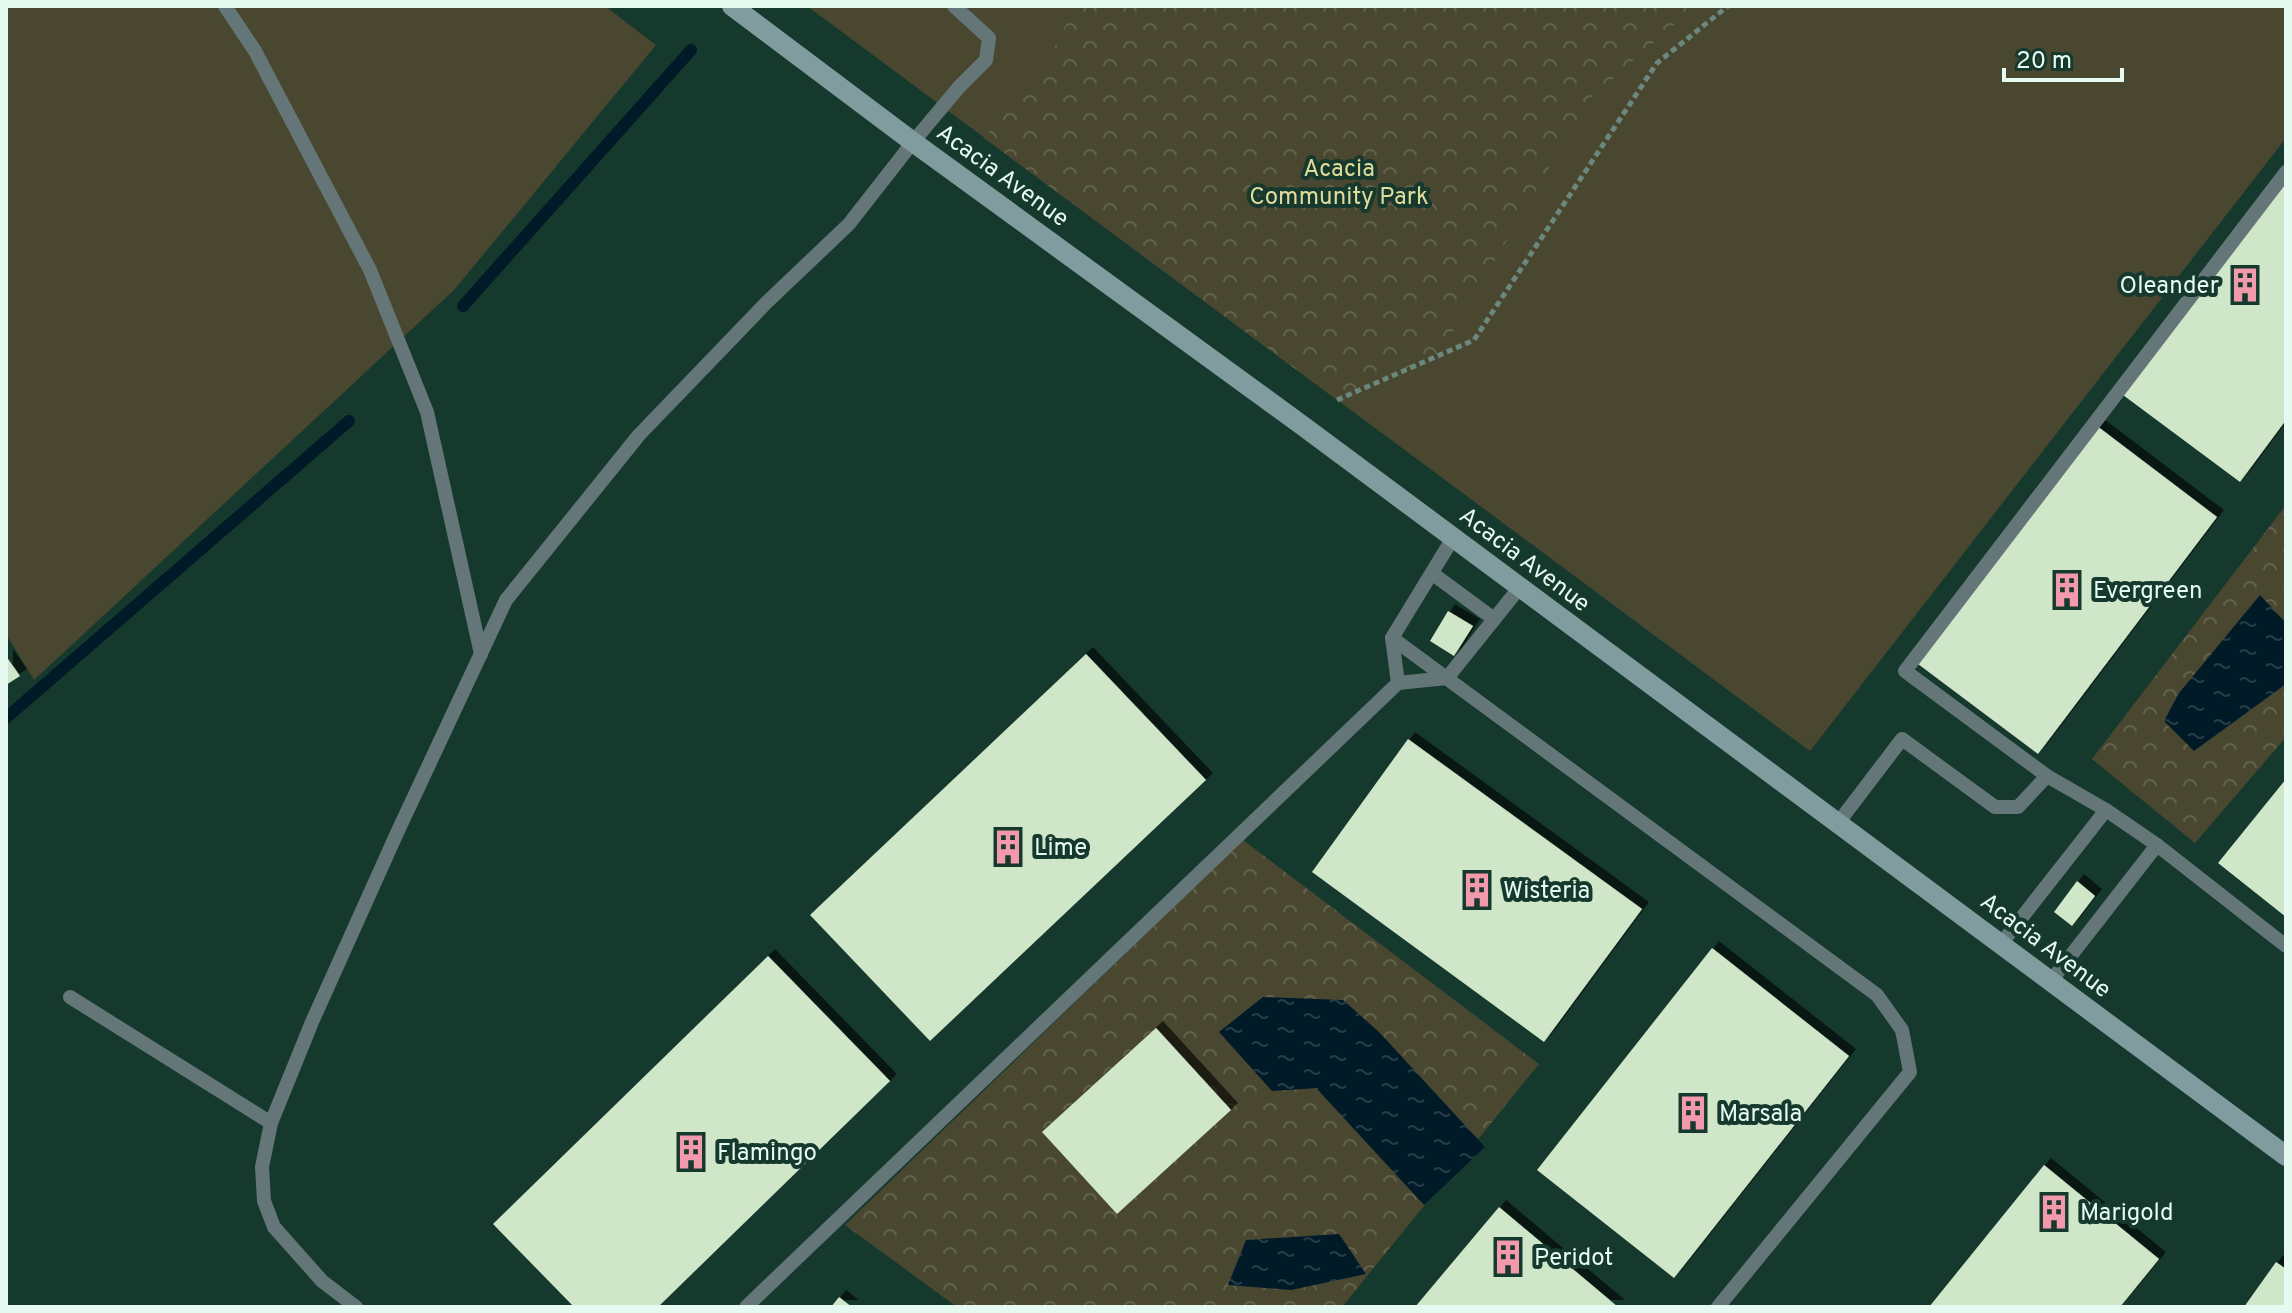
<svg xmlns="http://www.w3.org/2000/svg" width="2292" height="1313" font-family="Overpass,sans-serif">
<defs>
<pattern id="park-crowns" width="20" height="18" patternUnits="userSpaceOnUse" patternTransform="scale(2)"><rect width="20" height="18" fill="#494730"/><path d="M2 6a3 3 0 1 1 6 0M12 15a3 3 0 1 1 6 0" fill="none" stroke="#63624e"/></pattern>
<pattern id="water-ripples" width="26" height="14" patternUnits="userSpaceOnUse" patternTransform="scale(2)"><rect width="26" height="14" fill="#011a28"/><path d="M2 4q2-2 4 0t4 0M15 11q2-2 4 0t4 0" fill="none" stroke="#263c48"/></pattern>
<filter id="shadow"><feDropShadow dx="7" dy="-7" stdDeviation="0" flood-color="#0009"/></filter>
</defs>
<rect width="100%" height="100%" fill="#16392e"/>
<g fill="#494730">
<polygon points="6,6 605,6 656,45 455,289 34,680 6,634"/>
<polygon points="807,6 2286,6 2286,138 1810,751"/>
</g>
<g fill="url(#park-crowns)">
<polygon points="1075,6 1696,6 1591,98 1439,355 1337,400 984,138 1012,108 1054,49"/>
<polygon points="2286,505 2286,737 2195,843 2092,759"/>
<polygon points="1243,840 1539,1064 1342,1307 957,1307 845,1225"/>
</g>
<g fill="url(#water-ripples)">
<polygon points="2260,595 2286,623 2286,684 2194,751 2164,721 2179,693"/>
<polygon points="1263,997 1343,1000 1379,1032 1485,1147 1424,1205 1318,1090 1318,1088 1272,1091 1219,1032"/>
<polygon points="1339,1234 1366,1274 1291,1290 1228,1285 1246,1240"/>
</g>
<g fill="none" stroke-linecap="round" stroke-linejoin="round">
<g stroke="#011a28" stroke-width="12">
<polyline points="463,306 691,50"/>
<polyline points="6,718 349,421"/>
</g>
</g>
<g fill="#d0e6c8" filter="url(#shadow)">
<polygon points="2286,175 2286,420 2240,482 2123,395"/>
<polygon points="2097,426 2217,517 2038,754 1918,664"/>
<polygon points="1448,611 1473,626 1454,656 1430,641"/>
<polygon points="1086,654 1206,780 930,1041 810,915"/>
<polygon points="6,656 20,676 6,685"/>
<polygon points="1408,739 1642,909 1544,1042 1312,872"/>
<polygon points="2286,779 2286,917 2218,863"/>
<polygon points="2077,881 2095,896 2072,926 2054,912"/>
<polygon points="1712,948 1849,1056 1674,1278 1537,1170"/>
<polygon points="768,956 890,1081 658,1307 574,1307 493,1224"/>
<polygon points="1156,1028 1231,1110 1117,1214 1042,1132"/>
<polygon points="2044,1165 2159,1259 2120,1307 1929,1307"/>
<polygon points="1499,1207 1618,1307 1415,1307"/>
<polygon points="2276,1262 2286,1269 2286,1307 2244,1307"/>
<polygon points="839,1297 852,1307 831,1307"/>
</g>
<g fill="none" stroke-linecap="round" stroke-linejoin="round">
<polyline stroke="#6b887e" stroke-width="5" stroke-dasharray="6 4" stroke-linecap="butt" points="1337,400 1474,340 1657,63 1728,6"/>
<g stroke="#647677" stroke-width="14">
<polyline points="225,6 255,51 370,270 427,412 481,654"/>
<polyline points="2286,172 1905,671 2047,776 2106,810 2157,845 2286,946"/>
<polyline points="1433,574 1494,619"/>
<polyline points="1392,638 1877,995 1902,1030 1910,1072 1718,1307"/>
<polyline points="1398,683 1392,638 1453,538"/>
<polyline points="1838,823 1902,739 1995,807 2018,807 2047,776"/>
<polyline points="2001,944 2106,810"/>
<polyline points="2051,981 2157,845"/>
<polyline points="70,997 271,1123"/>
<polyline points="356,1307 322,1281 274,1227 264,1201 262,1167 271,1123 312,1022 397,833 506,600 639,435 766,303 849,224 913,142 959,87 986,60 989,38 954,6"/>
<polyline points="746,1307 1398,683 1447,678 1520,587"/>
</g>
<polyline stroke="#809c9e" stroke-width="20" points="732,6 913,142 1303,426 2286,1156"/>
</g>
<defs>
<g id="building-bare" transform="scale(2.76)"><path d="M-4-6H4V6H1V3H-1V6H-4ZM-2.5-4.3h1.7v1.8h-1.7ZM.8-4.3h1.7v1.8H.8ZM-2.5-1h1.7V.8h-1.7ZM.8-1h1.7V.8H.8Z" fill="#f29aac" stroke="#16392e" stroke-width="2.5" paint-order="stroke"/></g>
</defs>
<g fill-rule="evenodd">
<use href="#building-bare" x="2245" y="285"/>
<use href="#building-bare" x="2067" y="590"/>
<use href="#building-bare" x="1008" y="847"/>
<use href="#building-bare" x="1477" y="890"/>
<use href="#building-bare" x="1693" y="1113"/>
<use href="#building-bare" x="691" y="1152"/>
<use href="#building-bare" x="2054" y="1212"/>
<use href="#building-bare" x="1508" y="1257"/>
</g>
<g text-anchor="middle" stroke-width="8" stroke-linejoin="round" paint-order="stroke">
<g font-size="24" fill="#e0db9b" stroke="#16392e">
<text x="1339" y="176">Acacia<tspan x="1339" dy="28">Community Park</tspan></text>
</g>
<g font-size="24" fill="#e6faf2" stroke="#16392e">
<text transform="translate(1003 175) rotate(36)" y="8">Acacia Avenue</text>
<text transform="translate(1525 559) rotate(37)" y="8">Acacia Avenue</text>
<text transform="translate(2046 945) rotate(37)" y="8">Acacia Avenue</text>
</g>
<g font-size="24" fill="#e6faf2" stroke="#16392e" text-anchor="start">
<text x="2219" y="293" text-anchor="end">Oleander</text>
<text x="2093" y="598">Evergreen</text>
<text x="1034" y="855">Lime</text>
<text x="1503" y="898">Wisteria</text>
<text x="1719" y="1121">Marsala</text>
<text x="717" y="1160">Flamingo</text>
<text x="2080" y="1220">Marigold</text>
<text x="1534" y="1265">Peridot</text>
</g>
</g>
<rect width="2292" height="1313" fill="none" stroke="#e6faf2" stroke-width="16"/>
<path d="M2004 68v12h118v-12" fill="none" stroke="#e6faf2" stroke-width="4"/>
<text x="2016" y="68" font-size="24" fill="#e6faf2" stroke="#16392e" stroke-width="6" paint-order="stroke">20 m</text>
</svg>
